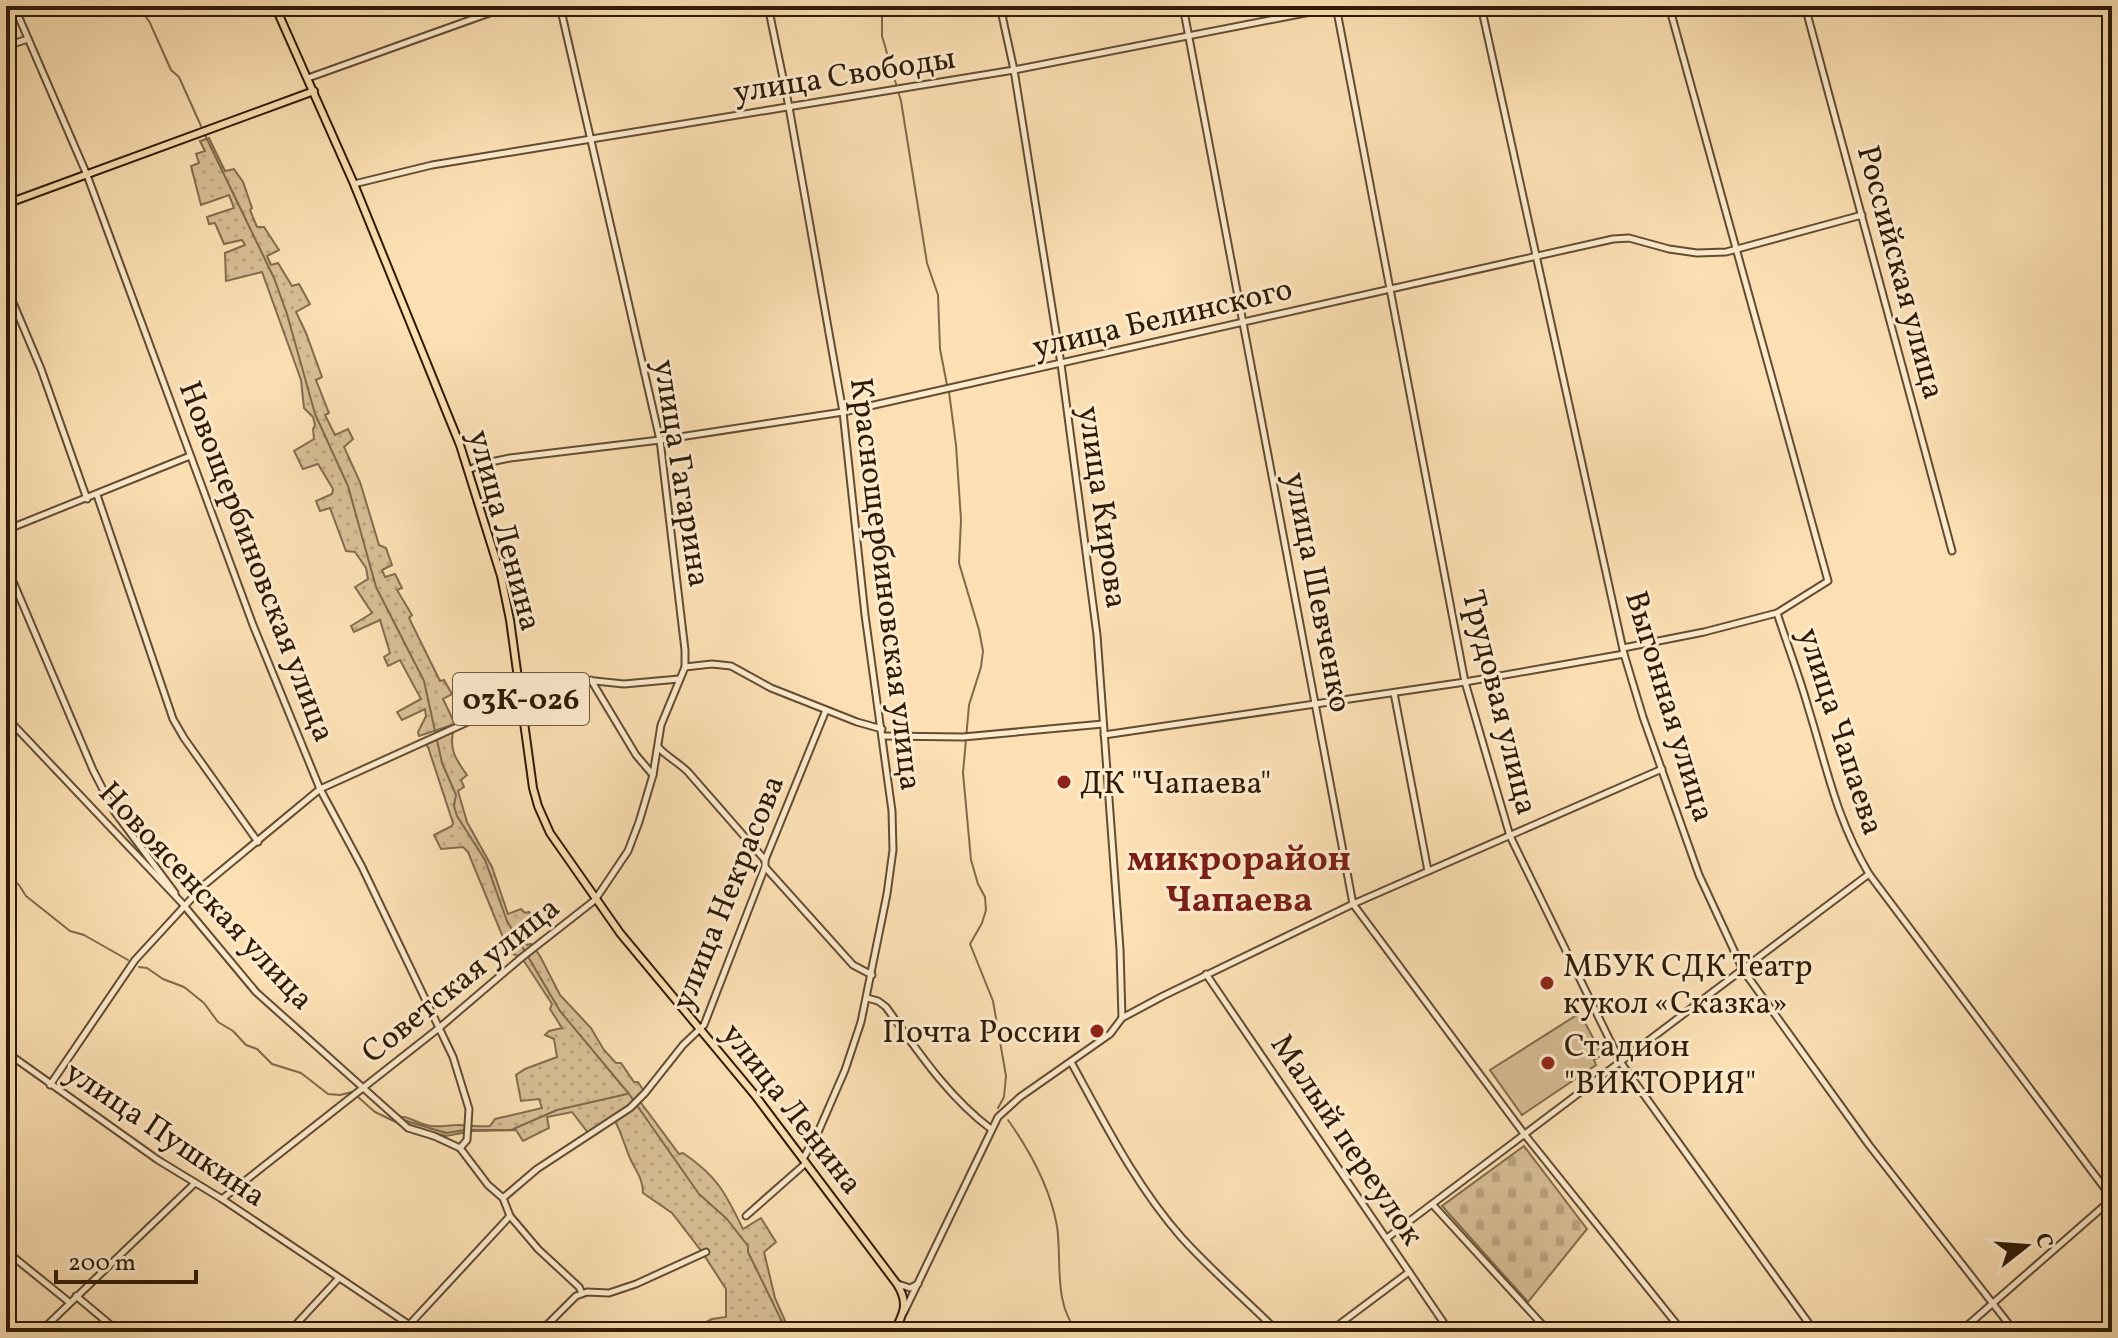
<svg xmlns="http://www.w3.org/2000/svg" width="2118" height="1338" font-family="Vollkorn,serif">
<defs>
<pattern id="grass-dots" width="8" height="8" patternUnits="userSpaceOnUse" patternTransform="scale(2)"><rect width="8" height="8" fill="#d9be96"/><path d="M2 2h.1M6 6h.1" fill="none" stroke="#bba380" stroke-width="1.8" stroke-linecap="round"/></pattern>
<pattern id="cemetery-stones" width="16" height="16" patternUnits="userSpaceOnUse" patternTransform="scale(2)"><rect width="16" height="16" fill="#d9be96"/><path d="M2 7V4a2 2 0 0 1 4 0v3zM10 15v-3a2 2 0 0 1 4 0v3z" fill="#bba380"/></pattern>
</defs>
<rect width="100%" height="100%" fill="#fce0b3"/>
<filter id="stains"><feTurbulence type="fractalNoise" baseFrequency=".0025" numOctaves="4"/><feColorMatrix values="0 0 0 0 .2 0 0 0 0 .09 0 0 0 0 .02 0 0 0 .5 -.17"/></filter>
<radialGradient id="worn" r=".72"><stop offset=".6" stop-color="#630" stop-opacity="0"/><stop offset="1" stop-color="#630" stop-opacity=".3"/></radialGradient>
<g fill="url(#grass-dots)" stroke="#846c4e" stroke-width="2">
<polygon points="209,138 225,171 234,169 243,182 252,208 250,210 257,227 264,227 279,250 267,256 271,265 278,263 292,286 299,284 310,304 296,312 306,333 322,377 316,380 329,413 325,415 335,435 348,429 353,439 344,447 360,482 379,545 386,548 392,565 382,570 385,577 395,574 402,588 397,590 412,615 409,618 440,681 444,680 452,694 443,699 455,724 419,736 418,732 426,716 425,709 402,720 397,712 421,699 400,660 388,666 384,657 390,653 380,620 354,632 351,626 372,613 355,587 368,579 366,568 355,552 346,551 330,508 320,511 316,501 332,494 333,489 318,464 303,469 294,451 314,439 313,429 315,425 313,417 304,408 301,380 262,272 226,281 225,253 245,245 242,240 224,244 215,223 209,224 207,217 234,208 229,195 201,205 191,166 199,163 196,154 205,151 200,141"/>
<path d="M454,729C448,748 456,760 467,775L461,780L464,787L458,791L467,822L492,867L508,914L521,909L525,913L529,912L539,928L524,939L527,945L531,944L540,956L560,995L591,1028L604,1050L616,1063H621L634,1082H638L645,1093L639,1100L679,1154L683,1153C717,1176 725,1192 743,1229L761,1218L776,1242L764,1252L775,1298L790,1332H687L712,1319L726,1317V1289L702,1252L672,1213L643,1193C643,1178 635,1170 629,1156C624,1143 621,1132 614,1119L589,1134L572,1112L547,1117L549,1128L523,1141L516,1130L473,1131L446,1136L412,1127L396,1117C408,1115 414,1122 426,1125C437,1128 447,1125 458,1125C469,1125 479,1127 490,1126L495,1119L542,1108L539,1099L521,1101L516,1075L525,1069L557,1057L554,1039L545,1035L549,1031L562,1028L550,1009L552,1004L522,958L509,952L468,852L463,847L441,849L434,835L452,826L453,823L428,747L423,742Z"/>
</g>
<polygon fill="url(#cemetery-stones)" stroke="#846c4e" stroke-width="2" points="1524,1146 1587,1229 1528,1302 1442,1206"/>
<polygon fill="#d9be96" stroke="#846c4e" stroke-width="2" points="1580,1013 1602,1055 1594,1060 1596,1065 1522,1115 1490,1070"/>
<g fill="none" stroke-linecap="round" stroke-linejoin="round">
<g stroke="#80694b" stroke-width="2">
<polyline points="139,6 150,23 171,70 179,77 201,126"/>
<polyline points="882,6 882,36 901,101 927,263 938,295 940,349 947,385"/>
<polyline points="205,135 274,278 287,314 315,414 348,486 376,587 424,681 442,763 456,795 454,806 457,816 485,860 507,921 560,1011 629,1094 699,1194 727,1219 748,1246 748,1252 787,1332"/>
<polyline points="949,392 956,445 961,520 959,563 979,630 983,651 981,667 969,705 963,773 971,860 978,884 985,897 986,910 982,923 970,944 993,1001 1006,1076 1004,1097 998,1108"/>
<polyline points="6,873 19,885 26,896 70,931 84,935 128,960"/>
<polyline points="139,967 147,968 163,979 184,987 204,1003 218,1022 233,1031 246,1045 257,1049 272,1064 301,1073 328,1094 340,1095 352,1092"/>
<polyline points="358,1097 375,1112 400,1124"/>
<polyline points="403,1120 446,1133 465,1130"/>
<path d="M1008,1120C1030,1151 1050,1188 1057,1226C1062,1260 1053,1305 1078,1332"/>
<polyline points="471,1130 511,1130 557,1110 627,1094"/>
<polyline points="707,1332 733,1323 742,1332"/>
</g>
<g stroke="#624c32" stroke-width="9">
<g id="minor">
<polyline points="14,6 87,175 253,625 320,789 362,867 453,1057 469,1109 467,1140 460,1148"/>
<polyline points="768,6 789,107 843,412 865,615 892,811 893,850 887,894 861,1022 845,1070 819,1130 803,1159"/>
<polyline points="1000,6 1014,70 1061,364 1097,635 1120,949 1122,1018"/>
<polyline points="1183,6 1353,904 1525,1135 1683,1332"/>
<polyline points="1336,6 1465,682 1510,836 1621,1063 1815,1332"/>
<polyline points="1481,6 1624,654 1643,717 1699,875 1743,970 1869,1145 2015,1332"/>
<path d="M1669,6L1828,581L1777,613C1787,644 1799,675 1808,707C1827,768 1836,818 1869,874L2112,1198"/>
<polyline points="1805,6 1952,551"/>
<polyline points="6,46 28,39"/>
<polyline points="308,78 509,6"/>
<polyline points="354,184 432,165 1014,70 1341,6"/>
<polyline points="6,286 41,369 87,499"/>
<polyline points="468,470 486,463 510,458 660,440 843,412 1613,239 1629,238 1669,249 1697,253 1726,252 1862,215"/>
<polyline points="97,495 173,719 184,738 258,842"/>
<polyline points="6,530 190,456"/>
<polyline points="6,565 93,770 114,811 175,893"/>
<polyline points="1623,648 1704,632 1777,613"/>
<polyline points="685,667 712,664 731,666 771,688 857,722 882,729"/>
<polyline points="591,680 636,755 653,775"/>
<polyline points="1394,693 1428,871"/>
<polyline points="521,696 575,679 624,684 679,679"/>
<polyline points="6,717 181,902 256,992 408,1128 434,1136 460,1148 488,1185 503,1198 510,1216 538,1249 579,1287 582,1293"/>
<polyline points="1104,735 1465,682 1624,654"/>
<polyline points="883,736 963,737 1103,724"/>
<path d="M658,747C667,757 678,762 688,772L765,860"/>
<polyline points="765,867 853,965 872,975"/>
<polyline points="1206,974 1450,1332"/>
<path d="M867,998L878,1001L886,1007C917,1050 948,1097 991,1129"/>
<polyline points="6,1052 158,1160 222,1199 420,1332"/>
<path d="M1071,1062C1104,1122 1136,1186 1182,1238C1212,1271 1246,1300 1278,1332"/>
<polyline points="50,1085 135,960 204,885 320,789 503,706 522,702"/>
<polyline points="503,1198 537,1169 630,1108 645,1093 683,1045 704,1025 765,867 765,860 826,710"/>
<polyline points="222,1199 439,1028 521,958 595,900 628,851 639,822 653,775 661,725 685,667 685,650 660,440 560,6"/>
<polyline points="1433,1205 1549,1332"/>
<polyline points="746,1216 806,1163"/>
<polyline points="1387,1238 1869,874"/>
<polyline points="6,1251 69,1302"/>
<polyline points="898,1284 910,1288 918,1284"/>
<polyline points="76,1296 119,1332"/>
<polyline points="904,1312 998,1117 1020,1097 1110,1034 1122,1018 1163,996 1353,904 1662,769"/>
<polyline points="410,1324 510,1216"/>
<polyline points="40,1332 195,1183"/>
<polyline points="289,1332 338,1279"/>
<polyline points="540,1332 576,1296 587,1292 609,1293 636,1284 706,1252"/>
<polyline points="1329,1332 1409,1272"/>
<polyline points="1960,1332 2112,1199"/>
</g>
</g>
<g stroke="#2f1a07" stroke-width="10">
<g id="major">
<path d="M275,6L354,184L460,445L501,576L510,620L533,788L538,806L550,833L620,933L754,1094L897,1284C909,1303 904,1313 894,1332"/>
<polyline points="6,204 314,91"/>
</g>
</g>
<use href="#minor" stroke="#fdebce" stroke-width="5"/>
<use href="#major" stroke="#fce0b3" stroke-width="6"/>
</g>
<g fill="#8f2418" stroke="#fdebce" stroke-width="3">
<circle cx="1064" cy="782" r="8"/>
<circle cx="1547" cy="983" r="8"/>
<circle cx="1097" cy="1031" r="8"/>
<circle cx="1548" cy="1063" r="8"/>
</g>
<g text-anchor="middle" stroke-width="6" stroke-linejoin="round" paint-order="stroke">
<rect fill="#fdebce" stroke="#6d5943" stroke-width="2" x="453" y="673" width="136" height="52" rx="6"/>
<g font-size="30" font-weight="bold" fill="#2f1a07">
<text x="521" y="709">03К-026</text>
</g>
<g font-size="32" fill="#2f1a07" stroke="#fdebce">
<text transform="translate(844 74) rotate(-9)" y="11">улица Свободы</text>
<text transform="translate(1902 272) rotate(75)" y="11">Российская улица</text>
<text transform="translate(1162 317) rotate(-13)" y="11">улица Белинского</text>
<text transform="translate(683 473) rotate(81)" y="11">улица Гагарина</text>
<text transform="translate(1104 507) rotate(82)" y="11">улица Кирова</text>
<text transform="translate(506 530) rotate(75)" y="11">улица Ленина</text>
<text transform="translate(258 561) rotate(69)" y="11">Новощербиновская улица</text>
<text transform="translate(887 584) rotate(83)" y="11">Краснощербиновская улица</text>
<text transform="translate(1319 592) rotate(79)" y="11">улица Шевченко</text>
<text transform="translate(1501 702) rotate(76)" y="11">Трудовая улица</text>
<text transform="translate(1671 706) rotate(73)" y="11">Выгонная улица</text>
<text transform="translate(1842 731) rotate(72)" y="11">улица Чапаева</text>
<text transform="translate(727 892) rotate(-68)" y="11">улица Некрасова</text>
<text transform="translate(207 895) rotate(47)" y="11">Новоясенская улица</text>
<text transform="translate(460 979) rotate(-39)" y="11">Советская улица</text>
<text transform="translate(793 1108) rotate(52)" y="11">улица Ленина</text>
<text transform="translate(166 1133) rotate(34)" y="11">улица Пушкина</text>
<text transform="translate(1348 1139) rotate(56)" y="11">Малый переулок</text>
</g>
<g font-size="32" fill="#2f1a07" stroke="#fdebce" text-anchor="start">
<text x="1080" y="793">ДК "Чапаева"</text>
<text x="1563" y="976">МБУК СДК Театр<tspan x="1563" dy="37">кукол «Сказка»</tspan></text>
<text x="1081" y="1042" text-anchor="end">Почта России</text>
<text x="1564" y="1056">Стадион<tspan x="1564" dy="37">"ВИКТОРИЯ"</tspan></text>
</g>
<g font-size="36" font-weight="bold" fill="#7a1f14" stroke="#fdebce">
<text x="1239" y="870">микрорайон<tspan x="1239" dy="41">Чапаева</tspan></text>
</g>
</g>
<rect width="2118" height="1338" fill="none" stroke="#fce0b3" stroke-width="32"/>
<rect x="8" y="8" width="2102" height="1322" fill="none" stroke="#2f1a07" stroke-width="4"/>
<rect x="16" y="16" width="2086" height="1306" fill="none" stroke="#2f1a07" stroke-width="2"/>
<g transform="translate(2026 1246) rotate(73)" stroke="#fdebce" stroke-width="6" paint-order="stroke">
<path d="M0-6L14 30L0 20L-14 30Z" fill="#2f1a07"/>
<text y="-12" font-size="22" font-weight="bold" text-anchor="middle" fill="#2f1a07">С</text>
</g>
<path d="M56 1270v12h140v-12" fill="none" stroke="#2f1a07" stroke-width="4"/>
<text x="68" y="1270" font-size="24" fill="#2f1a07" stroke="#fdebce" stroke-width="6" paint-order="stroke">200 m</text>
<rect width="100%" height="100%" filter="url(#stains)"/>
<rect width="100%" height="100%" fill="url(#worn)"/>
</svg>
